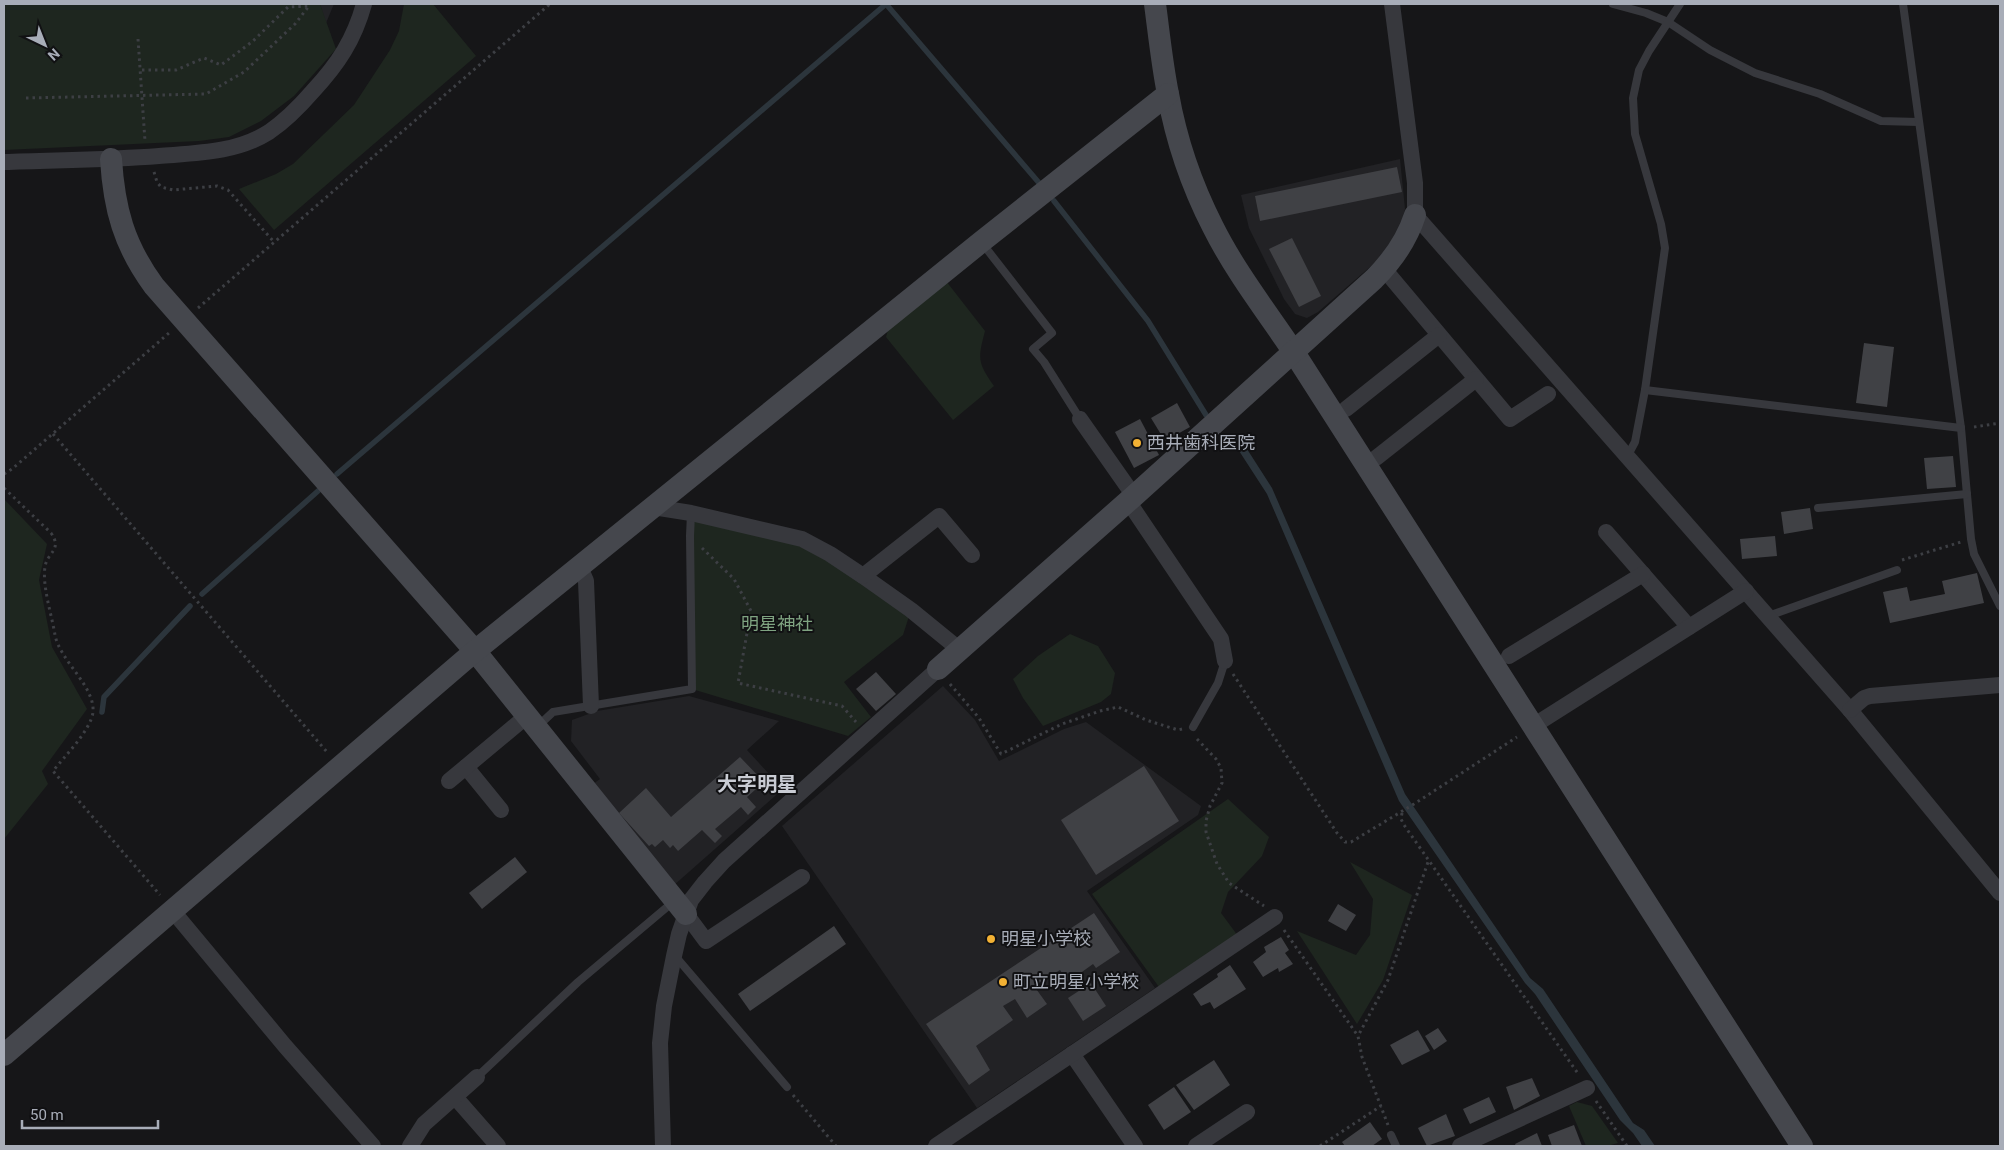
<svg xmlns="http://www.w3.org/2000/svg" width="2004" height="1150" font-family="Roboto,'Noto Sans JP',sans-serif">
<rect width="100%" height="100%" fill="#161618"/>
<g fill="#222225">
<polygon points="320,4 334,4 326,23"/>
<polygon points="1400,159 1405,209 1400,231 1385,254 1318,312 1307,318 1295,314 1284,299 1249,228 1241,195"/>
<polygon points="943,686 975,720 999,761 1064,729 1086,722 1201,806 1198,815 1087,891 1155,988 977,1108 782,826"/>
<polygon points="689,696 779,721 747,750 783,789 673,886 589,787 600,779 571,741 572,720 597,711"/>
</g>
<g fill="#1e261f">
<polygon points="4,4 320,4 336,49 294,96 261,121 229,137 199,141 4,150"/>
<polygon points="404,4 433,4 476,56 274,230 239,189 276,174 293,164 354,105 390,50 399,31"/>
<path d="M946,281L985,331C978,358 977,362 994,386L953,420L886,337L888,330Z"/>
<polygon points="4,499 47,544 39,580 52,647 87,709 42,771 48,784 4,839"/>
<polygon points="691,513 802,539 911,610 903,635 844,682 871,717 848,736 692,689"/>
<polygon points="1070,634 1098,646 1115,673 1111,694 1101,702 1043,726 1023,698 1013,679 1038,656"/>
<polygon points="1228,799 1269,837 1262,856 1228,892 1221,913 1238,936 1159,987 1092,894"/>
<polygon points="1350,862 1412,895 1383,980 1357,1024 1297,931 1356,955 1370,935 1373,899"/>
<polygon points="1577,1102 1592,1106 1618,1143 1607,1146 1586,1146 1569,1106"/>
</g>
<polygon fill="#2c353c" points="1238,435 1272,488 1405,794 1530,978 1543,989 1633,1123 1644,1130 1655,1146 1642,1146 1633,1133 1620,1120 1535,994 1525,983 1399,801 1267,494 1232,440"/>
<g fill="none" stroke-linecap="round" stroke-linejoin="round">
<g stroke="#2c353c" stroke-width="5.5">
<polyline points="886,4 1040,184"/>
<polyline points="1054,201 1148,321 1206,415"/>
<polyline points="337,474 886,4"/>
<polyline points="202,594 318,491"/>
<polyline points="102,712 104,697 190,606"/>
</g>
</g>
<g fill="#404145">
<polygon points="1397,167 1402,192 1260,221 1255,196"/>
<polygon points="1292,238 1321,296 1299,307 1269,249"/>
<polygon points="1864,343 1894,347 1887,407 1856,403"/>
<polygon points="1177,403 1190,427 1165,441 1151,418"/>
<polygon points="1140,419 1159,455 1134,468 1115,432"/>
<polygon points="1953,456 1956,487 1927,489 1924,458"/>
<polygon points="1810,508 1813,529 1784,534 1781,512"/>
<polygon points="1775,536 1777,556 1742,559 1740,539"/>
<polygon points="1977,573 1984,603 1890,623 1883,592 1907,587 1910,601 1945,594 1942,581"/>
<polygon points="876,672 896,694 876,711 856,689"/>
<polygon points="740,757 764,782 747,797 756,807 748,815 741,807 715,829 722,836 715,843 702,830 678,851 673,845 670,848 663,840 655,847 652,844 649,846 619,813 646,788 671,817"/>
<polygon points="1144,766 1179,821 1096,875 1061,820"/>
<polygon points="515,857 527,872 482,909 469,893"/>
<polygon points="1338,904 1356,915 1346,931 1328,921"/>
<polygon points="1094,913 1120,952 1096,968 1093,964 1068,982 1060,970 1034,986 1047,1004 1027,1018 1015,999 1003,1006 1013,1020 976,1046 990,1070 969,1085 926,1024"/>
<polygon points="834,926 846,944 750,1011 738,994"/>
<polygon points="1281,937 1289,950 1285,953 1293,964 1279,972 1278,968 1263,977 1253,962 1266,952 1264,947"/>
<polygon points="1230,965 1246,989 1214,1009 1210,1002 1201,1006 1193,994 1218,977 1217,974"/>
<polygon points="1091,983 1106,1006 1083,1021 1068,998"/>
<polygon points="1438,1028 1447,1041 1434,1050 1425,1036"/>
<polygon points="1418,1030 1430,1051 1402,1065 1390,1045"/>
<polygon points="1214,1060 1230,1085 1194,1110 1176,1085"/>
<polygon points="1532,1078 1540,1096 1514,1110 1506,1087"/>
<polygon points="1174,1087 1191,1112 1164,1130 1148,1105"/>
<polygon points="1489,1097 1496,1112 1470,1124 1463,1109"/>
<polygon points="1446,1114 1455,1136 1427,1146 1418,1128"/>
<polygon points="1370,1122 1382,1139 1372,1146 1345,1146 1342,1142"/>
<polygon points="1574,1125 1582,1146 1552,1146 1548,1135"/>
<polygon points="1537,1133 1542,1146 1516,1146 1515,1144"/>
</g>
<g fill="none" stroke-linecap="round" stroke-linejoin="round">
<g stroke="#3d3f44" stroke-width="3" stroke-dasharray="2.5 4" stroke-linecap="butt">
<polyline points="138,39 145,141"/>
<polyline points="26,98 206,94 244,72 295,24 309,6 288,7 253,41 221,65 204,58 176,70 139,70"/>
<polyline points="154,172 157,182 161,187 173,190 217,186 228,190 274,242"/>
<polyline points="198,308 550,4"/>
<polyline points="1974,427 2000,423"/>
<polyline points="53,434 327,752"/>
<polyline points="4,474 12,469 169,333"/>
<path d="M4,488L51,533C63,550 47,552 45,567C42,586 52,616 55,635C60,661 95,686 93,712C91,730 64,757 53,771L160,895"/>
<polyline points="702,548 734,579 751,611 738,683 842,706 856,722"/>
<polyline points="1902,560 1961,542"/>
<polyline points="1233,674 1337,833 1345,842 1351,842 1414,804 1517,737"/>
<polyline points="950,684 979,718 1001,754 1062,724 1100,711 1118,707 1146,720 1178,730 1182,729"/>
<polyline points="1197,739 1216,759 1221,768 1222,783 1210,806 1206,821 1206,832 1217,864 1229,883 1264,906"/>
<polyline points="1402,813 1401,819 1404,825 1579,1075"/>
<polyline points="1284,930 1358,1036"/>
<polyline points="793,1095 836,1146"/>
<polyline points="1596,1101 1627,1146"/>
<polyline points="1388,1125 1362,1057 1358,1036 1388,980 1428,862"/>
<polyline points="1320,1146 1381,1106"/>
</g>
<g stroke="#37383d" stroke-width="8">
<polyline points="1613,4 1646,13 1668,22 1710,50 1755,73 1820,94 1881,121 1918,122"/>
<polyline points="1903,4 1961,428 1971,539 1974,554 2000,606"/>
<polyline points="982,243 1052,333 1033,349 1044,362 1080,419"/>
<polyline points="1645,390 1961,428"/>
<polyline points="1628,455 1635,442 1645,390 1665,248 1661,224 1635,134 1633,98 1639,70 1649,51 1680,4"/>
<polyline points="1818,508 1967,494"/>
<polyline points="1768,616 1897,570"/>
<polyline points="538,726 553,712 692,689 690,536 691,513"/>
<polyline points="1193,727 1218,683 1225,661"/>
<polyline points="676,957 787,1087"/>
<polyline points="477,1077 578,982 673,902"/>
<polyline points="1391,1135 1396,1146"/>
</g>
<g stroke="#37383d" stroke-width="16">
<polyline points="1392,4 1415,183 1415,215 1850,710 2000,893"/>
<path d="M4,162C56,160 107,160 159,156C196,153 236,153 269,132C285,121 300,106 313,91C338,64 354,40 364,4"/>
<polyline points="1384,269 1510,419 1548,394"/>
<polyline points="1346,409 1439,335"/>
<polyline points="1080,419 1134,496"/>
<polyline points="1376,458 1476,379"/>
<polyline points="1128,501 1221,639 1225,661"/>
<polyline points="653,507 691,513 802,539 830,554 863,576 911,610 960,650"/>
<polyline points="1606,532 1689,627"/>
<polyline points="580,567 586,581 591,706"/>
<polyline points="863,576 939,516 972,555"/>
<polyline points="1509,656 1643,574"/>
<polyline points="1850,710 1864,698 1870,696 2000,685"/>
<polyline points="1533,726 1746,591"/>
<polyline points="466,767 501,810"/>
<polyline points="449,781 528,715"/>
<polyline points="172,910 285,1046 373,1146"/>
<polyline points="686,914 706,941 802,877"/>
<polyline points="1072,1054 1135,1146"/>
<polyline points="455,1097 498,1146"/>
<polyline points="410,1146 424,1124 477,1077"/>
<polyline points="663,1146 660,1043 664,1006 674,956 679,934 691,900 705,882 724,861 938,669"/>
<polyline points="936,1146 1275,917"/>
<polyline points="1196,1146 1247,1112"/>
<polyline points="1460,1146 1587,1088"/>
</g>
<g stroke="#45474d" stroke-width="22">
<path d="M1155,4C1159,34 1162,64 1168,94C1176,139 1192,186 1213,227C1235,271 1266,311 1293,351L1802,1146"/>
<path d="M111,159C114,209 124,245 154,286L475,651L686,914"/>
<path d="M938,669L1134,496L1374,279C1393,260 1407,240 1415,215"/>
<polyline points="4,1055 475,651 981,242 1168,94"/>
</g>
</g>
<g fill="#f2b134" stroke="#111113" stroke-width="2">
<circle cx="1137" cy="443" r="5"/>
<circle cx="991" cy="939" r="5"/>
<circle cx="1003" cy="982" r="5"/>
</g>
<g text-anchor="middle" stroke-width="4" stroke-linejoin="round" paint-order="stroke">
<g font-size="18" fill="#a8adb8" stroke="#111113" text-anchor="start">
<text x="1147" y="449">西井歯科医院</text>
<text x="1001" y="945">明星小学校</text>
<text x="1013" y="988">町立明星小学校</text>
</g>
<g font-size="18" fill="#7fa381" stroke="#111113">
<text x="777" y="630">明星神社</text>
</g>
<g font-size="20" font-weight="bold" fill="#c9ccd4" stroke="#111113">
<text x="757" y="791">大字明星</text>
</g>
</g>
<rect width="2004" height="1150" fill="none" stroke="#a8adb8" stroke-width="10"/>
<g transform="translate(45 45) rotate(137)" stroke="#111113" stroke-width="4" paint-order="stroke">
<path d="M0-4L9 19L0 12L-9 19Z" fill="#a8adb8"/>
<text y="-8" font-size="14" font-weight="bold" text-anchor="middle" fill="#a8adb8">N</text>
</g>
<path d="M22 1120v8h136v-8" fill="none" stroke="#a8adb8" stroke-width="2.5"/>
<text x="30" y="1120" font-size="15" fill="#a8adb8" stroke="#111113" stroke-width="4" paint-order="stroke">50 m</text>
</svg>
